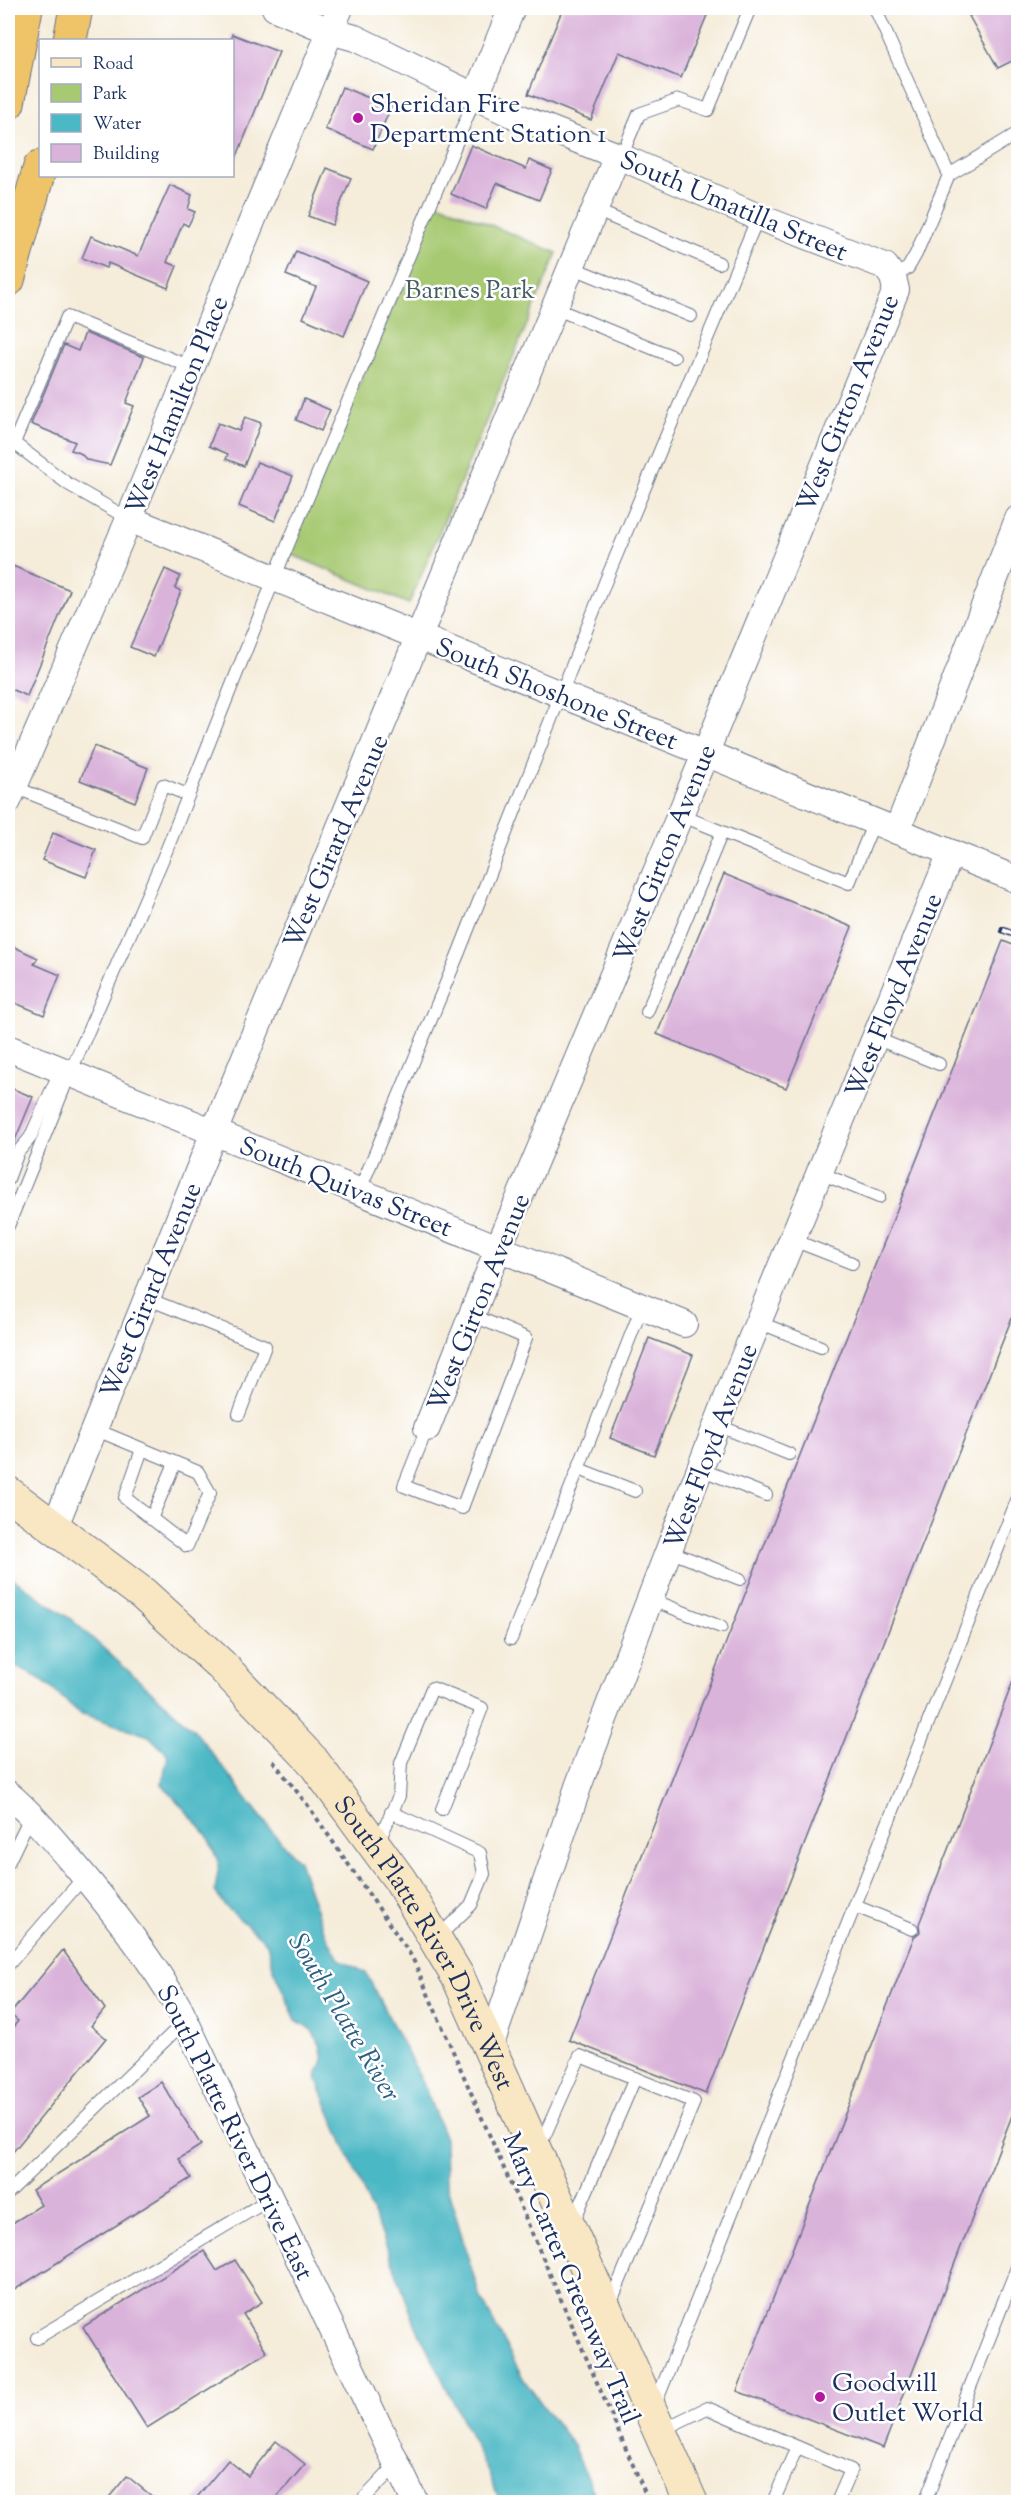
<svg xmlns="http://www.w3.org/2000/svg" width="1026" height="2510" font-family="'Sorts Mill Goudy',serif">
<rect width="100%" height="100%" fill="#fff"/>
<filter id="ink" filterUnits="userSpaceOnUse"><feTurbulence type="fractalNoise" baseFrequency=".0167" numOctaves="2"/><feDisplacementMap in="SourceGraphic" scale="12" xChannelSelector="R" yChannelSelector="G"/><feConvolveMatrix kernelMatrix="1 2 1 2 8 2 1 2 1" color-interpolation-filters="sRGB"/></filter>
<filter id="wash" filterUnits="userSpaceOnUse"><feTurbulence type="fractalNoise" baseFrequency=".008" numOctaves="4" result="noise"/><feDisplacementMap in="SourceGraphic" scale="24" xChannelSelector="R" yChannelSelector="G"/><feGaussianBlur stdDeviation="1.35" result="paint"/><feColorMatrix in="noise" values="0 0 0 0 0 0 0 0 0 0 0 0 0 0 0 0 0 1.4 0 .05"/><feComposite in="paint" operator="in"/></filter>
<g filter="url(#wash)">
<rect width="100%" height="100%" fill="#f5ecd9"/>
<polygon fill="#a7c972" stroke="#617c68" stroke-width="1.5" points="436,202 557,253 409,604 288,553"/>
<polygon fill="#4bb8c5" stroke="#337492" stroke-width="1.5" points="8,1575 72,1620 194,1730 275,1835 299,1861 322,1927 339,1959 366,1973 423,2083 445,2139 446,2183 479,2294 524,2380 573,2446 598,2502 500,2502 488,2472 415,2324 387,2247 316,2078 323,2060 320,2044 311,2029 296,2020 274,1971 267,1943 224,1905 215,1891 219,1864 207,1835 162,1784 168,1755 149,1736 80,1713 39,1678 8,1663"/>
<g id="blocks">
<g fill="#dab3da">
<polygon points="563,8 710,8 681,78 619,52 591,120 528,94"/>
<polygon points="985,8 1009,8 1018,26 1018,58 998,68 969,16"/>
<polygon points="232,34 279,52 233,166 232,166"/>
<polygon points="342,87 391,107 373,149 325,129"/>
<polygon points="471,145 526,169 529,160 552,170 539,200 497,183 486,209 451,194"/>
<polygon points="327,168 351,178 332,225 308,216"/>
<polygon points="170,185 192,195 188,209 195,212 188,226 183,223 167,262 177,266 168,288 108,263 106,268 82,258 91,236 138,256"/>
<polygon points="296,251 367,281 344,336 303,318 316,287 286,275"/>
<polygon points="85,333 144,357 126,403 134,406 110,465 87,460 80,453 71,450 75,442 31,424 64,345 78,351"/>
<polygon points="304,399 330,410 321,431 296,420"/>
<polygon points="245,417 261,423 244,466 226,459 228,454 209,446 218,423 239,431"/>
<polygon points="257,462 293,476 275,521 239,506"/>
<polygon points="8,564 70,590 27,696 8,688"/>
<polygon points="165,569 180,576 175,588 181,591 154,657 130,647"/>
<polygon points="94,746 148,768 135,802 80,780"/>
<polygon points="53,833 96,850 86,877 42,860"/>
<polygon points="724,874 852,927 786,1088 657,1034"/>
<polygon points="1003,941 1018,947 1018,1302 706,2094 569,2040"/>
<polygon points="8,944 38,958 34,964 60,975 44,1015 8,1000"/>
<polygon points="8,1087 33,1097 8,1157"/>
<polygon points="649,1338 693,1355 654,1455 610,1438"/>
<polygon points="1017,1671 1018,2100 883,2448 737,2391 914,1937 920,1932 919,1924"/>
<polygon points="63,1950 105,2009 91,2026 106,2038 8,2158 8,2033 18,2021 10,2014"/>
<polygon points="161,2082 201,2145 179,2159 191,2178 8,2294 8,2226 41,2205 32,2190 150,2116 138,2097"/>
<polygon points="204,2251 217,2271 235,2260 262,2302 243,2314 267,2352 147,2428 83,2327"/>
<polygon points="276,2441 305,2464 273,2502 193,2502 228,2460 248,2476"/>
<polygon points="127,2476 159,2502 105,2502"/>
</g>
</g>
</g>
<g filter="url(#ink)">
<use href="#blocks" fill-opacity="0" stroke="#677189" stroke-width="1.5"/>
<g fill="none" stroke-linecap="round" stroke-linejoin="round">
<g stroke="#677189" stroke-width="14">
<g id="lane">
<polyline points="875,8 949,175"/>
<polyline points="621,157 639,114 679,100 708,110 750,8"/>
<polyline points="595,210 719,263"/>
<polyline points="571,267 691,316"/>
<polyline points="893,277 908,268 916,254 949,175 1018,133"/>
<polyline points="554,308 674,357"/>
<polyline points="129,519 68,484 14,443 67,317 191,367"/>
<polyline points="14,787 142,838 163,785 188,795"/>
<polyline points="680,815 849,883 874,822"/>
<polyline points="647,1012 722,832"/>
<polyline points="875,1038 939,1064"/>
<polyline points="820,1173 879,1197"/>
<polyline points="8,1179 18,1152 30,1138 61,1069"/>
<polyline points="359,1192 459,952 606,580 758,217"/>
<polyline points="8,1226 70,1073 167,849 282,559 475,98"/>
<polyline points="793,1240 852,1263"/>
<polyline points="146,1298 265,1346 239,1414"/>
<polyline points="758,1322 821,1347"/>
<polyline points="717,1425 789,1454"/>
<polyline points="427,1428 404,1486 462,1508 526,1338 472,1315"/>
<polyline points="94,1429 198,1472 210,1493 187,1546 125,1498 142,1449"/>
<polyline points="579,1469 635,1491"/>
<polyline points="700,1469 766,1495"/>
<polyline points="151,1519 175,1463"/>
<polyline points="669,1551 740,1579"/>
<polyline points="650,1599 721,1627"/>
<polyline points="511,1639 642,1307"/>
<polyline points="391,1812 480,1853 484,1874 471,1905 437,1938"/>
<polyline points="377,1845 399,1796 401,1763 432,1688 482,1708 442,1809"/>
<polyline points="8,1863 31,1815"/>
<polyline points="855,1906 912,1929"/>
<polyline points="8,1965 84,1877"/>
<polyline points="539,2148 580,2056 694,2102 610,2304"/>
<polyline points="8,2193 185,2021"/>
<polyline points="573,2223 635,2078"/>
<polyline points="37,2338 270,2199"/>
<polyline points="655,2405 1018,1498"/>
<polyline points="662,2430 707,2408 851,2470 837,2502"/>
<polyline points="361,2502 397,2464"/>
<polyline points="773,2502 797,2447"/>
<polyline points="925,2502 1018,2265"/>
</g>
</g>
<g stroke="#677189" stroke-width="28">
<g id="street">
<polyline points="275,8 330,31 355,38 511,114 621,157 758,217 885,266 893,277 896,290 680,815 498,1249 427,1428"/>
<polyline points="475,98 512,8"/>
<polyline points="129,519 1018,880"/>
<polyline points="8,801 129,519 340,8"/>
<polyline points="897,831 1018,519"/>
<polyline points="8,1048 684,1324"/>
<polyline points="55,1526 214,1132 617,156"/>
<path d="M8,1794C33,1815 52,1839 74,1864C113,1910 149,1956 179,2008L415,2502"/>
<polyline points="490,2047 579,1784 731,1388 951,853"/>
</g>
</g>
<g stroke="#677189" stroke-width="35">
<g id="secondary">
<path id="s1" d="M8,1493L143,1594L221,1665L312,1760L400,1880L458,1977L691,2502"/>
</g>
</g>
<g stroke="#677189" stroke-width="35">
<g id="highway">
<polyline points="70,40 76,8"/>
<polyline points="8,103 26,8"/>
<polyline points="8,280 40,167"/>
</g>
</g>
<polyline stroke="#677189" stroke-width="4" stroke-dasharray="4.5 4.5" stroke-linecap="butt" points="273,1761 309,1807 412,1957 649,2502"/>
<use href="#lane" stroke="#fff" stroke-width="12"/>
<use href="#street" stroke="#fff" stroke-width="26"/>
<use href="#secondary" stroke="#f9e7c3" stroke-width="33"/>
<use href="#highway" stroke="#efc469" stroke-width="33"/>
<g stroke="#1b2f5e" stroke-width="7">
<polyline id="rail" points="1003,930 1018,936"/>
</g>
<use href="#rail" stroke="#fff" stroke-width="4.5" stroke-dasharray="14" stroke-linecap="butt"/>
</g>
</g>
<g fill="#b5179e" stroke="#fff" stroke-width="2">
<circle cx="358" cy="118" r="6"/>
<circle cx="820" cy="2397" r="6"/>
</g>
<g text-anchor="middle" stroke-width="5" stroke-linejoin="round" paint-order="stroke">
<g font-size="26" fill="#1b2f5e" stroke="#fff" text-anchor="start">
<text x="370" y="112">Sheridan Fire<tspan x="370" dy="30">Department Station 1</tspan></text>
<text x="832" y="2391">Goodwill<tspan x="832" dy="30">Outlet World</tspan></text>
</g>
<g font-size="26" fill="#1b2f5e" stroke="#fff">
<text transform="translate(734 205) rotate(23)" y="9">South Umatilla Street</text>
<text transform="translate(847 403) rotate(-68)" y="9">West Girton Avenue</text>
<text transform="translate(176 405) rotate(-68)" y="9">West Hamilton Place</text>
<text transform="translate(557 693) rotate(22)" y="9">South Shoshone Street</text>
<text transform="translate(335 841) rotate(-67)" y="9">West Girard Avenue</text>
<text transform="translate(664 853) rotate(-68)" y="9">West Girton Avenue</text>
<text transform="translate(893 995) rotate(-68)" y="9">West Floyd Avenue</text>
<text transform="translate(346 1186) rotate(22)" y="9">South Quivas Street</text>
<text transform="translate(150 1290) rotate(-68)" y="9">West Girard Avenue</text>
<text transform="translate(478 1302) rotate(-68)" y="9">West Girton Avenue</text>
<text transform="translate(710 1446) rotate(-69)" y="9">West Floyd Avenue</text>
<text dy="9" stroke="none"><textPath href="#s1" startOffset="621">South Platte River Drive West</textPath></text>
<text transform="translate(236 2132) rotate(64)" y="9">South Platte River Drive East</text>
<text transform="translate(572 2278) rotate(67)" y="9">Mary Carter Greenway Trail</text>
</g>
<g font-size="26" fill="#455d64" stroke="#fff">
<text x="470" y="298">Barnes Park</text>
</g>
<g font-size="27" font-style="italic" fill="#2c5f82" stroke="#fff">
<text transform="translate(345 2017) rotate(59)" y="9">South Platte River</text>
</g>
</g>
<rect width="1026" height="2510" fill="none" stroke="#fff" stroke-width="30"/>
<rect x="39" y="39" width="195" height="138" fill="#ffffff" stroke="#a4acbf" stroke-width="1.5"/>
<rect x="51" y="58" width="30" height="9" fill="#f9e7c3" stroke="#a4acbf" stroke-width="1.5"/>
<text x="93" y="69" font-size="18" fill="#1b2f5e">Road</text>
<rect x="51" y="84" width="30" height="18" fill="#a7c972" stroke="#a4acbf" stroke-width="1.5"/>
<text x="93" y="99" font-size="18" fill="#1b2f5e">Park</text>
<rect x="51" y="114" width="30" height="18" fill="#4bb8c5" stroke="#a4acbf" stroke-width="1.5"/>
<text x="93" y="129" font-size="18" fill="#1b2f5e">Water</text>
<rect x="51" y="144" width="30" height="18" fill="#dab3da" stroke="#a4acbf" stroke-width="1.5"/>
<text x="93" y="159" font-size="18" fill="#1b2f5e">Building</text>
</svg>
